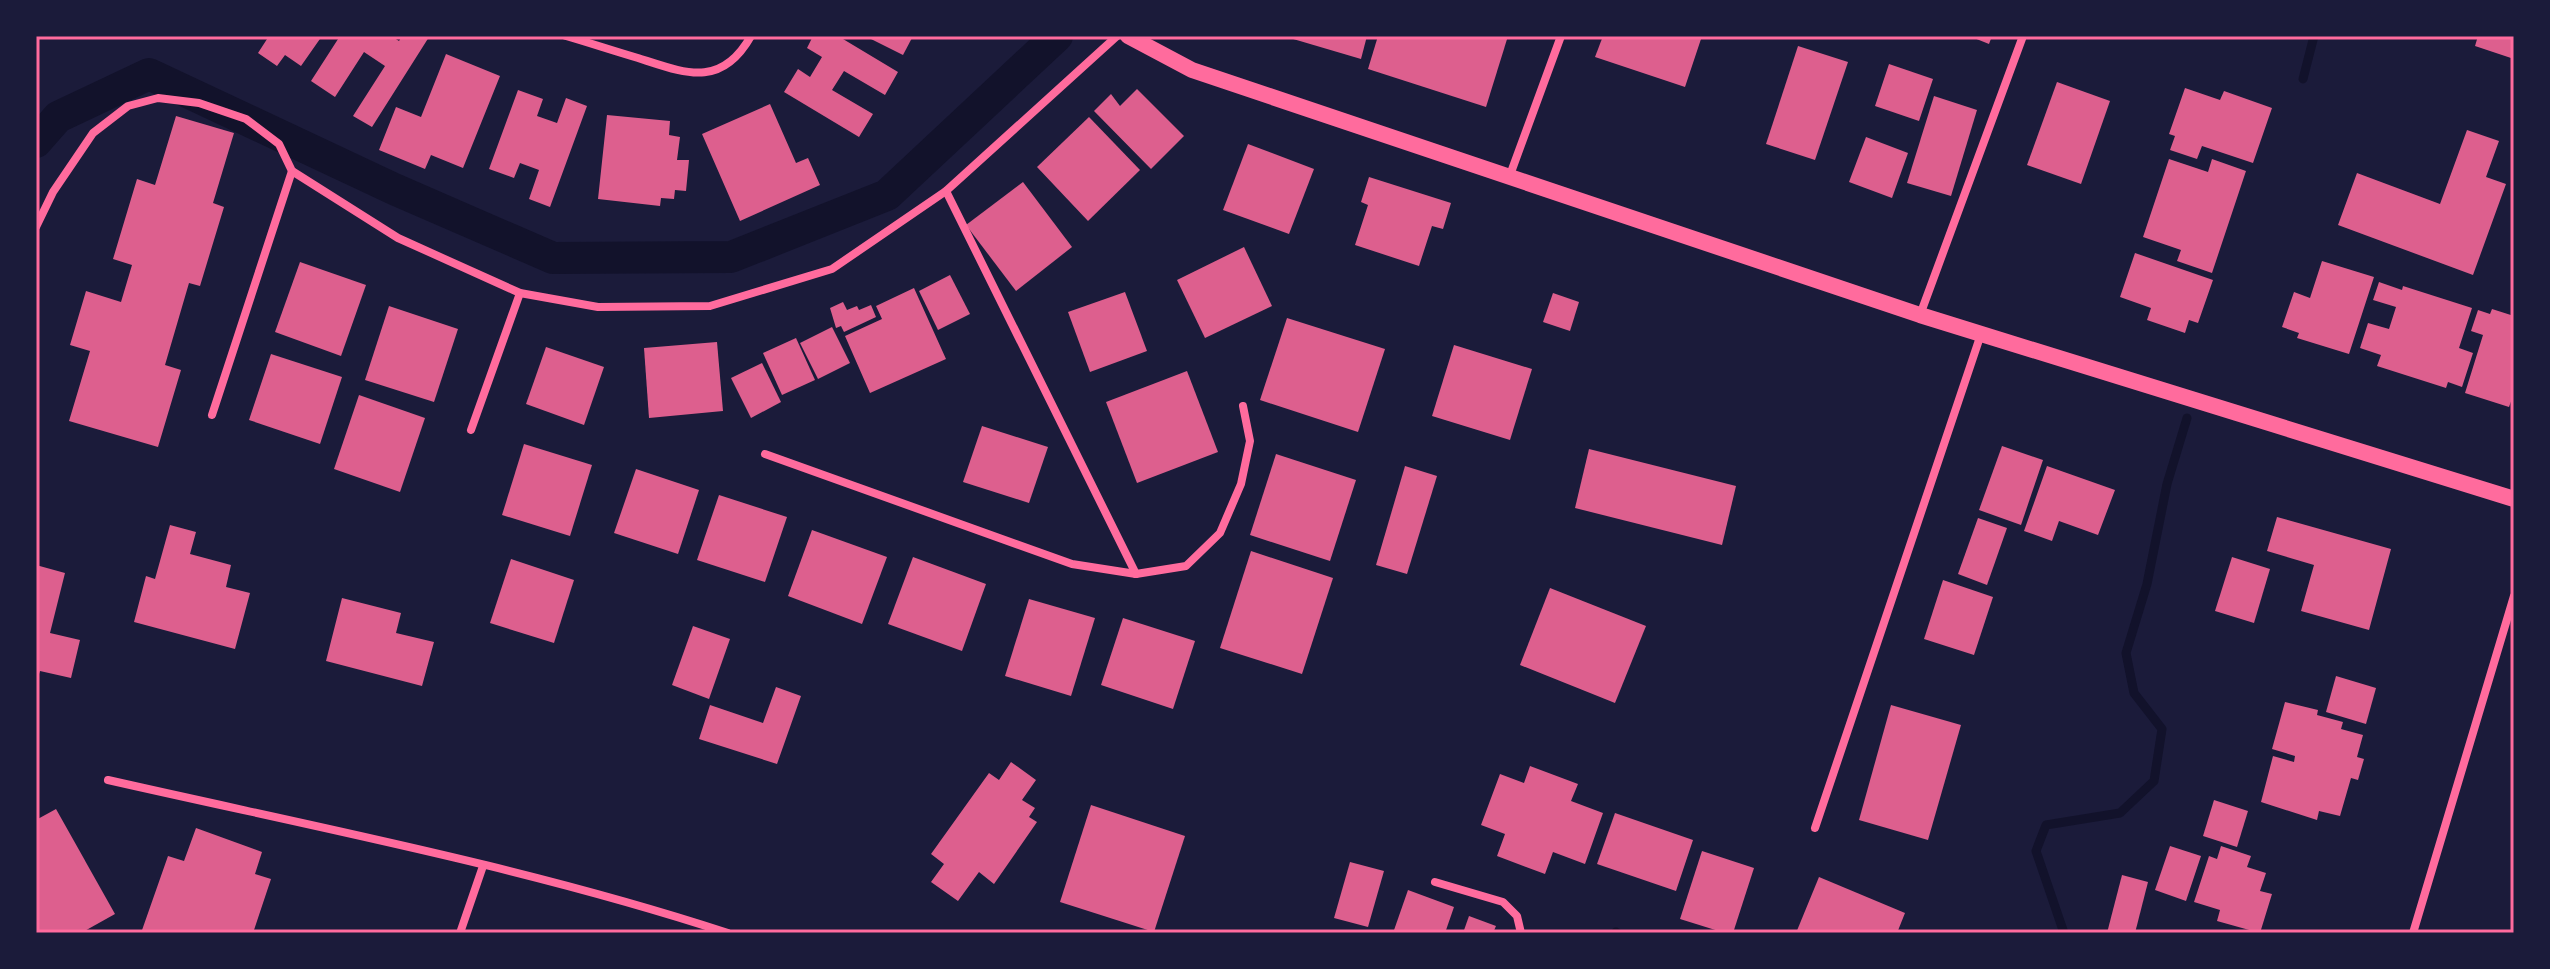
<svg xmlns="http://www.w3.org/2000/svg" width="2550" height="969" font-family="'Nunito Sans',sans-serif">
<rect width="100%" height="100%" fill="#1b1b3a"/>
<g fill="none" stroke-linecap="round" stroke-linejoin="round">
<g stroke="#12122b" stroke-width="9">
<polyline points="2303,79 2314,36"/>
<polyline points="1616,932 1617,933"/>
<polyline points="2064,933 2036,851 2046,825 2120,813 2154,781 2162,729 2134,693 2126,653 2147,584 2167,484 2187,418"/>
</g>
<polyline stroke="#12122b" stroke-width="32" points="36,142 58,117 149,74 394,189 553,258 731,257 887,195 1057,36"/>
</g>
<g fill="#dd5f8e">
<polygon points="269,36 322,36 301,66 285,55 277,66 258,53"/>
<polygon points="340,36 391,36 399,41 402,36 429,37 372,127 353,116 385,66 364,52 335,97 311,81"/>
<polygon points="813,36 838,36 898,72 885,95 844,71 832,90 873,114 859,137 784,92 798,69 810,77 822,57 807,48"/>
<polygon points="865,36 913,36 903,55"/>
<polygon points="1283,36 1367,36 1361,59"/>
<polygon points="1378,36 1508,36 1486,107 1368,69"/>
<polygon points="1603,36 1702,36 1685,87 1595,57"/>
<polygon points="1969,36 1992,36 1989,44"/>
<polygon points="2478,36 2514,36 2514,59 2475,46"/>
<polygon points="1798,46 1848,62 1815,160 1766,144"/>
<polygon points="446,54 500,76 463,168 431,155 425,169 379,150 396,107 421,117"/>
<polygon points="1889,64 1933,79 1919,121 1875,106"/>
<polygon points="2057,82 2110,101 2081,184 2027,165"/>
<polygon points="2185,88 2220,100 2224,91 2272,108 2253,163 2202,146 2197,159 2170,150 2175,136 2169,134"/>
<polygon points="1137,89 1184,136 1151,169 1094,111 1111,94 1120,106"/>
<polygon points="518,90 543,99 537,116 557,123 566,98 587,106 550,207 529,199 539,170 520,163 514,178 489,169"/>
<polygon points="1934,96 1977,110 1951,196 1907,183"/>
<polygon points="770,104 796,163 808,158 820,185 740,221 702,134"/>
<polygon points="607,115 670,121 669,135 680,137 677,160 689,160 686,191 675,190 674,199 661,198 660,206 598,199"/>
<polygon points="176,116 234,133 213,203 224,207 200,286 189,283 165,365 181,370 158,447 69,421 90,351 70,345 86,291 121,302 132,265 113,259 137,179 155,185"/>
<polygon points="1089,117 1140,170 1088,221 1037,167"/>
<polygon points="2467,130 2499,141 2486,177 2506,184 2473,275 2338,225 2357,173 2440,204"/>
<polygon points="1866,137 1908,153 1892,198 1849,182"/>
<polygon points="1248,144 1314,169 1289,234 1223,210"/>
<polygon points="2169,159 2208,172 2212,159 2246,171 2212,273 2177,261 2181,250 2143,237"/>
<polygon points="1369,177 1451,203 1443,229 1432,226 1419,266 1355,245 1368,205 1361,202"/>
<polygon points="1023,182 1072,247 1016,291 966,225"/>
<polygon points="1244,247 1272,306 1205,338 1177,280"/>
<polygon points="2135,253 2213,280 2198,323 2189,320 2185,333 2147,320 2151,308 2120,297"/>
<polygon points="2322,261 2374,277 2349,354 2297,338 2299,333 2282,327 2294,292 2310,298"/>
<polygon points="300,262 366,285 341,356 275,332"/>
<polygon points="950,275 970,314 938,330 919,291"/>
<polygon points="2379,282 2402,290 2403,286 2472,308 2459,348 2473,353 2462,387 2448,382 2446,388 2377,366 2381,355 2360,348 2368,323 2389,329 2396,307 2373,300"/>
<polygon points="914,288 946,359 870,393 845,336 882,319 876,306"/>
<polygon points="1125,292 1147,351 1090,372 1068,312"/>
<polygon points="1553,293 1579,302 1570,331 1543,322"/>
<polygon points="843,302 847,310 857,306 859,310 871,305 876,317 844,332 841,326 836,328 830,308"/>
<polygon points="389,306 458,329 434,402 365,380"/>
<polygon points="2492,309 2514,316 2514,393 2509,407 2465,393 2483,335 2471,331 2478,310 2490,314"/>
<polygon points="1287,318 1385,349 1358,432 1260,400"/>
<polygon points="832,327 850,363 818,379 800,343"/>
<polygon points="796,338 815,380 782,395 763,353"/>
<polygon points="717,342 723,411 649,418 644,348"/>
<polygon points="1454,345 1532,369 1510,440 1432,416"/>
<polygon points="546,347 604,367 584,425 526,404"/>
<polygon points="271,354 342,377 320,444 249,420"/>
<polygon points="762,363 781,402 751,418 731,378"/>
<polygon points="1187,371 1218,452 1137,483 1106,402"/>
<polygon points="359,395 425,418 400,492 334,469"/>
<polygon points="982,426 1048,447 1029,503 963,482"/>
<polygon points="524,444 592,465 570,536 502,515"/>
<polygon points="2002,446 2043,460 2021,525 1979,510"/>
<polygon points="1589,449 1736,486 1722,545 1575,508"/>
<polygon points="1276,454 1356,480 1330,561 1250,535"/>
<polygon points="1405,466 1437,476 1407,574 1376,565"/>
<polygon points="2047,466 2115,490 2098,535 2059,521 2052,541 2024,531"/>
<polygon points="636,469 699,490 678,554 614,533"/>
<polygon points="719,495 787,517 765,582 697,560"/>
<polygon points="2277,517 2391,549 2369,630 2301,611 2314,565 2267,551"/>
<polygon points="1978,518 2007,528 1987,585 1958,574"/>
<polygon points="170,525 196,532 190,554 231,565 226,587 250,593 235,649 134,622 146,576 155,579"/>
<polygon points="812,530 887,557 862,624 788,596"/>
<polygon points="1251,551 1333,578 1302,674 1220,648"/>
<polygon points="913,557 986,584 962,651 888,624"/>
<polygon points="2232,557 2270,569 2254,623 2215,611"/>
<polygon points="511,559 574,580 554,643 490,623"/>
<polygon points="36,565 65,573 50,633 80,640 71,678 40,671 36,683"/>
<polygon points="1943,580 1993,597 1974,655 1924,639"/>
<polygon points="1550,588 1646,626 1615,703 1520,665"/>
<polygon points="342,598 401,613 396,633 434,642 422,686 326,661"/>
<polygon points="1029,599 1095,618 1071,696 1005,676"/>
<polygon points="1123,618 1195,641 1173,709 1101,685"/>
<polygon points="693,626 730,639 709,699 672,685"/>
<polygon points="2336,676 2376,688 2366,724 2326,712"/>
<polygon points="776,687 801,696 777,764 699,739 710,705 763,723"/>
<polygon points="2285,702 2318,710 2317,715 2343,722 2341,729 2363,735 2357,757 2364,759 2358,780 2351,778 2340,816 2319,811 2317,820 2261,802 2273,756 2294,762 2295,756 2272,749"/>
<polygon points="1891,705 1961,725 1928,840 1859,820"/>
<polygon points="1011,762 1036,780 1022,800 1035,808 1029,817 1037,822 994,884 979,872 958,901 931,882 944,864 931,854 989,773 999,780"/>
<polygon points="1530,766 1578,784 1571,801 1603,813 1585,864 1553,852 1545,874 1497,856 1505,834 1481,825 1500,774 1524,783"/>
<polygon points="2214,800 2248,811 2237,847 2203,836"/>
<polygon points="1091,805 1185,836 1154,932 1060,902"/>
<polygon points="56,809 115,914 81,933 36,933 36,820"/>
<polygon points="1615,813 1693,840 1676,891 1597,864"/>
<polygon points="196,828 262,852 255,874 271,879 253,933 141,933 168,856 184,861"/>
<polygon points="2170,846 2201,856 2186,901 2155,890"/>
<polygon points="2221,846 2251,856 2247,867 2266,873 2260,891 2272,894 2260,933 2217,921 2220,910 2194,902 2209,856 2217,859"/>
<polygon points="1702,851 1754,868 1733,933 1725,933 1680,919"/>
<polygon points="1350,862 1384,871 1368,927 1334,918"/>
<polygon points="2122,875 2148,882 2135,933 2107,933"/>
<polygon points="1819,877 1905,913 1897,933 1796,933"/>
<polygon points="1408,890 1454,907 1445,933 1393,933"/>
<polygon points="1469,916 1496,926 1493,933 1463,933"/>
</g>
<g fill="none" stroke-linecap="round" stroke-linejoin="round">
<g stroke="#ff6b9d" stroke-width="8">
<path d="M566,36C590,43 614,51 638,58C685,73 721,89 751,36"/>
<polyline points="1510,175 1561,36"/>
<polyline points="36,227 53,192 93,133 128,106 158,98 199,103 246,119 279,144 292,171 398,238 520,293 598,307 710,306 832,269 946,191 1117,36"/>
<polyline points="1920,315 2023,36"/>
<polyline points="212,415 292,171"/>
<polyline points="471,430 520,293"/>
<polyline points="765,454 1072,564 1136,574 946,191"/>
<polyline points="1136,574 1186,566 1220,533 1241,484 1250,441 1243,406"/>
<path d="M108,780C315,827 526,867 728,933"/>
<polyline points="1815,828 1981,334"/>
<polyline points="1435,882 1503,902 1517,916 1521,933"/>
<polyline points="460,933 483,866"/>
<polyline points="2413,933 2514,596"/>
</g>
<polyline stroke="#ff6b9d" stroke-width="16" points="1128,36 1192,70 1920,315 2514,499"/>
</g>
<rect width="2550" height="969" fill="none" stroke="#1b1b3a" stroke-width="76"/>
<rect x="38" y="38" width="2474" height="893" fill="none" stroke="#ff6b9d" stroke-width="3"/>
</svg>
